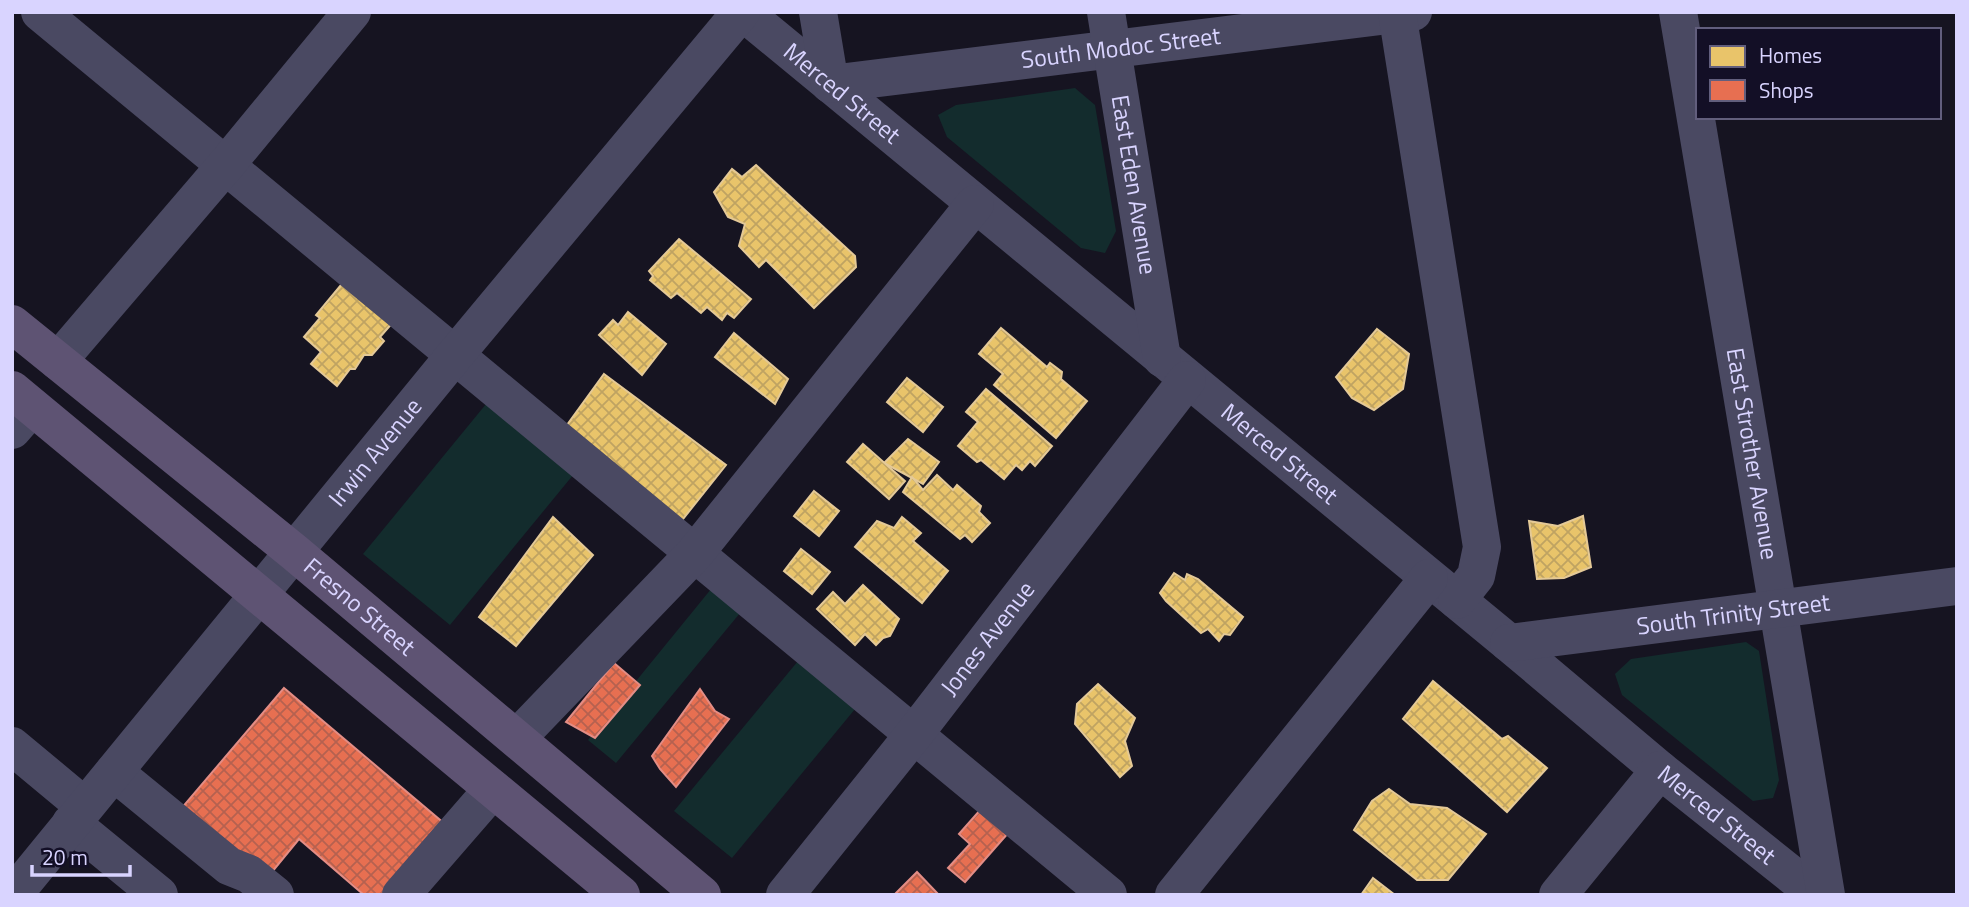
<svg xmlns="http://www.w3.org/2000/svg" width="1969" height="907" font-family="'Titillium Web',sans-serif">
<defs>
<pattern id="homes-cross-hatch" width="8" height="8" patternUnits="userSpaceOnUse" patternTransform="scale(1.75)"><rect width="8" height="8" fill="#e9c46a"/><path d="M0 0l8 8M0 8l8-8" fill="none" stroke="#bfa362"/></pattern>
<pattern id="shops-cross-hatch" width="8" height="8" patternUnits="userSpaceOnUse" patternTransform="scale(1.75)"><rect width="8" height="8" fill="#e76f51"/><path d="M0 0l8 8M0 8l8-8" fill="none" stroke="#b56150"/></pattern>
</defs>
<rect width="100%" height="100%" fill="#161421"/>
<g fill="#132c2d">
<polygon points="1075,88 1095,105 1116,231 1105,253 1081,248 947,137 938,115 956,105"/>
<polygon points="491,398 578,469 450,625 363,554"/>
<polygon points="716,583 745,607 616,763 588,740"/>
<polygon points="1746,642 1759,651 1779,780 1773,798 1753,801 1622,695 1615,674 1631,659"/>
<polygon points="803,655 860,703 732,858 674,811"/>
</g>
<g fill="url(#homes-cross-hatch)" stroke="#e4c997" stroke-width="2">
<polygon points="756,165 855,256 856,267 814,308 766,260 759,267 739,246 745,224 728,217 714,192 732,169 742,177"/>
<polygon points="679,239 751,299 734,318 727,313 722,320 707,307 701,313 677,293 671,298 650,280 653,276 649,271"/>
<polygon points="346,279 394,321 380,337 384,341 372,355 364,355 355,369 350,369 337,386 311,364 321,352 304,337 320,318 316,315"/>
<polygon points="628,312 666,344 642,375 599,335 613,320 618,325"/>
<polygon points="1001,328 1047,367 1050,363 1062,372 1061,379 1087,401 1056,438 994,385 1003,374 979,354"/>
<polygon points="1377,329 1409,354 1403,389 1374,410 1352,398 1336,377"/>
<polygon points="734,333 788,379 775,404 715,357"/>
<polygon points="604,374 726,465 679,524 564,429"/>
<polygon points="907,378 943,407 923,432 887,402"/>
<polygon points="986,389 1052,446 1035,466 1030,461 1022,470 1016,465 1004,479 981,460 977,462 958,446 978,422 966,412"/>
<polygon points="908,439 939,462 923,484 884,463"/>
<polygon points="863,444 905,481 889,499 847,462"/>
<polygon points="937,475 953,490 957,485 981,506 979,512 990,523 972,542 965,535 960,539 903,492 912,477 923,490"/>
<polygon points="814,491 839,511 819,536 794,516"/>
<polygon points="1583,516 1591,567 1564,578 1537,579 1529,521 1558,526"/>
<polygon points="553,517 593,555 516,646 479,617"/>
<polygon points="902,517 921,533 913,541 948,571 922,603 855,547 877,521 894,528"/>
<polygon points="801,549 830,572 812,594 784,571"/>
<polygon points="1174,573 1185,580 1187,574 1198,579 1243,617 1230,635 1224,634 1219,641 1208,629 1201,633 1166,601 1160,593"/>
<polygon points="863,585 899,619 890,636 883,638 876,645 865,634 855,645 817,609 833,592 845,604"/>
<polygon points="1433,681 1502,739 1508,736 1547,768 1507,812 1403,719"/>
<polygon points="1098,684 1135,718 1125,741 1132,766 1120,777 1075,724 1077,704"/>
<polygon points="1389,789 1410,804 1447,808 1486,834 1448,880 1417,880 1354,830 1372,801"/>
<polygon points="1373,878 1395,895 1361,895"/>
</g>
<g fill="url(#shops-cross-hatch)" stroke="#e38d85" stroke-width="2">
<polygon points="614,663 640,685 595,738 566,722"/>
<polygon points="284,688 446,825 389,895 364,895 299,839 267,878 180,810"/>
<polygon points="700,689 715,711 729,719 676,787 660,769 652,756"/>
<polygon points="982,808 1009,832 965,882 948,868 970,844 959,834"/>
<polygon points="917,872 939,895 894,895"/>
</g>
<g fill="none" stroke-linecap="round" stroke-linejoin="round">
<g stroke="#4a4962" stroke-width="38">
<polyline points="40,12 1108,895"/>
<path id="s1" d="M743,12L1509,643L1660,770L1817,895"/>
<path id="s2" d="M818,12L830,84L1413,12"/>
<path id="s3" d="M1106,12L1162,358"/>
<polyline points="1397,12 1482,547 1476,576 1457,600"/>
<path id="s4" d="M1678,12L1826,895"/>
<polyline points="58,361 225,166 352,12"/>
<polyline points="12,430 32,407"/>
<path id="s5" d="M1509,643L1957,586"/>
<polyline points="517,738 695,553 975,204"/>
<polyline points="12,746 84,806"/>
<polyline points="114,772 229,866 249,874 275,895"/>
<polyline points="71,823 159,895"/>
<path id="s6" d="M13,895L455,355L741,12"/>
<polyline points="401,895 493,789"/>
<path id="s7" d="M785,895L915,733L1187,380"/>
<polyline points="1174,895 1429,578"/>
<polyline points="1558,895 1660,770"/>
</g>
<g stroke="#5e5373" stroke-width="38">
<path id="s8" d="M12,324L294,552L702,895"/>
<polyline points="12,390 621,895"/>
</g>
</g>
<g text-anchor="middle" stroke-width="7" stroke-linejoin="round" paint-order="stroke">
<g font-size="24" fill="#d9d4ff" stroke="#130f26">
<text dy="8" stroke="none"><textPath href="#s2" startOffset="366">South Modoc Street</textPath></text>
<text dy="8" stroke="none"><textPath href="#s1" startOffset="128">Merced Street</textPath></text>
<text dy="8" stroke="none"><textPath href="#s3" startOffset="175">East Eden Avenue</textPath></text>
<text dy="8" stroke="none"><textPath href="#s6" startOffset="572">Irwin Avenue</textPath></text>
<text dy="8" stroke="none"><textPath href="#s4" startOffset="448">East Strother Avenue</textPath></text>
<text dy="8" stroke="none"><textPath href="#s1" startOffset="695">Merced Street</textPath></text>
<text dy="8" stroke="none"><textPath href="#s8" startOffset="448">Fresno Street</textPath></text>
<text dy="8" stroke="none"><textPath href="#s5" startOffset="226">South Trinity Street</textPath></text>
<text dy="8" stroke="none"><textPath href="#s7" startOffset="327">Jones Avenue</textPath></text>
<text dy="8" stroke="none"><textPath href="#s1" startOffset="1262">Merced Street</textPath></text>
</g>
</g>
<rect width="1969" height="907" fill="none" stroke="#d9d4ff" stroke-width="28"/>
<rect x="1696" y="28" width="245" height="91" fill="#130f26" stroke="#625e7d" stroke-width="2"/>
<rect x="1710" y="46" width="35" height="21" fill="#e9c46a" stroke="#625e7d" stroke-width="2"/>
<text x="1759" y="63" font-size="21" fill="#d9d4ff">Homes</text>
<rect x="1710" y="80" width="35" height="21" fill="#e76f51" stroke="#625e7d" stroke-width="2"/>
<text x="1759" y="98" font-size="21" fill="#d9d4ff">Shops</text>
<path d="M32 865v10h98v-10" fill="none" stroke="#d9d4ff" stroke-width="3.5"/>
<text x="42" y="865" font-size="21" fill="#d9d4ff" stroke="#130f26" stroke-width="5" paint-order="stroke">20 m</text>
</svg>
